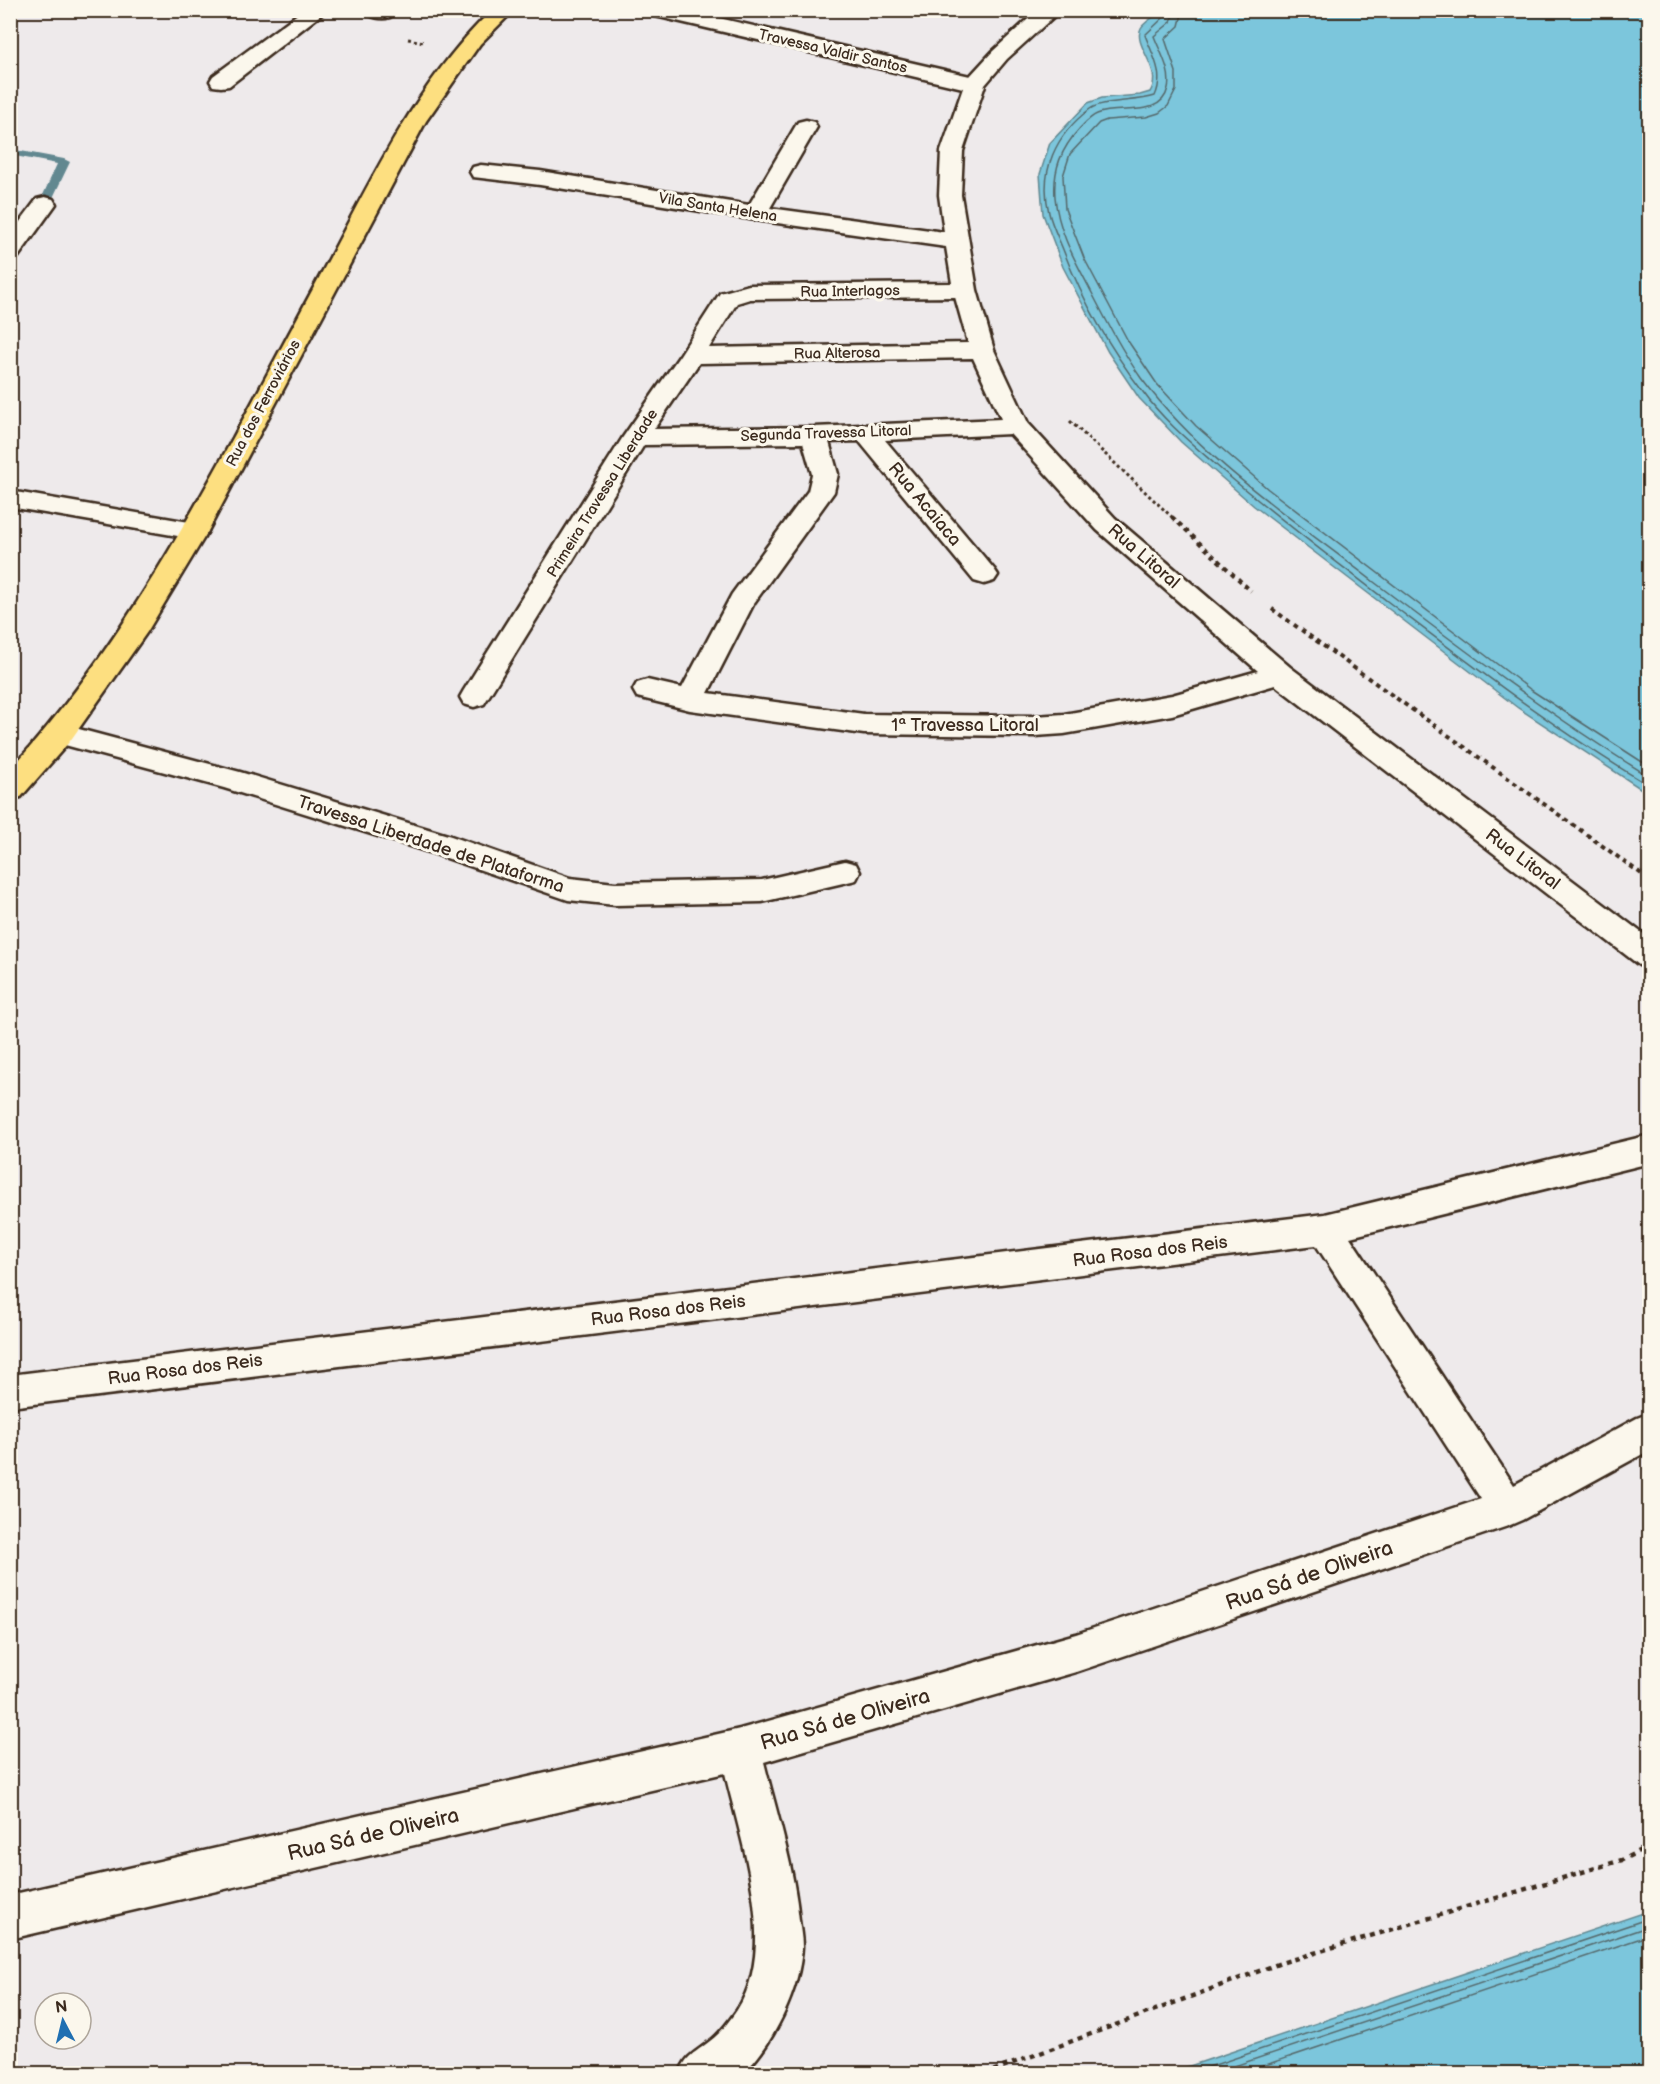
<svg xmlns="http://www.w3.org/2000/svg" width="1660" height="2084" font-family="'Balsamiq Sans',sans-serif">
<rect width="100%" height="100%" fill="#eeeaeb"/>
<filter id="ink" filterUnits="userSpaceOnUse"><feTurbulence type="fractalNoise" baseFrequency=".0167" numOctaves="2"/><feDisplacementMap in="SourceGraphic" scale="12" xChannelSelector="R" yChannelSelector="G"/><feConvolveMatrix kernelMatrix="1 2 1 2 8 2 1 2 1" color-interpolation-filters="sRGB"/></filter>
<g filter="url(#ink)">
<g fill="#7cc6dc" stroke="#628890" stroke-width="1.5">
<path d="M1164,10L1649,11V794L1518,708L1254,506L1181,442L1139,398L1108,352L1063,267L1043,214L1040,174L1050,143L1088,103L1102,98L1140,95L1150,92C1164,69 1132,46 1141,28C1145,21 1157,15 1164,10Z"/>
<polygon points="1649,1911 1649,2073 1169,2073"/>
</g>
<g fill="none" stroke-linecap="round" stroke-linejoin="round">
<g stroke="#55686a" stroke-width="1.5">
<path d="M1166,10L1163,18L1145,35C1153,56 1165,74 1155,96C1137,102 1102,100 1090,109C1055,135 1039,171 1049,213C1052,226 1059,239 1064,252C1083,301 1111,350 1143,392C1163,420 1191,443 1216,465C1271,513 1329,556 1387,601C1473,666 1557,731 1650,786"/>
<path d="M1174,10L1171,22L1154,36C1160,52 1172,71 1168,88C1161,120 1118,104 1097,114C1090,117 1085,123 1080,128C1061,149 1053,169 1055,197C1058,232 1076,262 1092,293C1107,322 1122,351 1141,378C1203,461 1293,519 1374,582C1464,650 1554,718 1650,777"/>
<polyline points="1183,10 1179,26 1165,39 1176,72 1176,90 1168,106 1159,113 1146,117 1107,120 1099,123 1070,154 1063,176 1065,209 1084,258 1128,341 1157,384 1196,426 1268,489 1531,690 1650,767"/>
<polyline points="1188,2074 1650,1918"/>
<polyline points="1211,2074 1650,1926"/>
<polyline points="1239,2074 1650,1935"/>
</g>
<polygon fill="#628890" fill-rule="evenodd" points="10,149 64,159 70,162 49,206 41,206 39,204 57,164 10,155"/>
<g stroke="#3b2a1e" stroke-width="5">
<g id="minor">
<polygon points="303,10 327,10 229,86 221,87 213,86 210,81 213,76"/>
<path d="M364,10H392L393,13L390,17C382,20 370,18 364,10Z"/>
<path d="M645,10H684L970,76L993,51L1038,10H1061L1007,59L985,85L963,151L961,195L977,290L994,350L1028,423L1115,518L1290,667L1650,939V968L1639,965L1275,685L1172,715L1064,734L1035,736L864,734L690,710L637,697L633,690L637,683L647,680L682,688L732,594L808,491L812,474L803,443L644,445L484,704L474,707L464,704L460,697L464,690L623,437L680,355L720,293L749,285L952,283L946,247L756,220L540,185L473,177L470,172L473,167L481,165L540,171L749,205L795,127L798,122L806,120L814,122L817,127L770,208L944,232L939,195L941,151L963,88L655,16L648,14ZM955,297L968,343L709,348L737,303L750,299ZM973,358L1001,419L814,427L654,429L699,363ZM1010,434L1097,530L1258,671L1172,695L1064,714L1035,716L864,714L708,693L754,603L834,492L838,474L829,442L859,441L974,581L984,584L994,581L998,575L994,569L885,440Z"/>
<polygon points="45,197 53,199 56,204 18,257 10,259 10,235 37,199"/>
<polygon points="10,491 195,523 204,525 208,531 204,537 195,539 10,507"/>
<polygon points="60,724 240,772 451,836 570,878 615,883 762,880 845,861 856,864 860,872 856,880 762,902 615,905 568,900 429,852 224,788 50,741 45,734 50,727"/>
<path d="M1650,1135V1163L1350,1237L1514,1485L1637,1418L1650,1413V1450L1522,1520L1508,1526L1076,1672L764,1762C777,1814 794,1867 799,1920C800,1928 802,1938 802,1947C800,1989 773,2046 742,2074H679C687,2054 694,2054 710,2041C720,2034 730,2020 737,2010C779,1945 741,1843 725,1773L10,1939V1895L740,1729L1076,1634L1481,1499L1316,1245L10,1407V1375L1325,1214Z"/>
</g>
</g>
<g stroke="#3b2a1e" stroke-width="5">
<path id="major" d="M492,10H514L480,44L426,121L208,531L147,632L70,741L21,797L10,800V770C142,625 227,447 320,276C370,183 415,84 492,10Z"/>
</g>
<g stroke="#3b2a1e" stroke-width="3" stroke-dasharray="3 3" stroke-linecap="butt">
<polyline points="408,39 424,42"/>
<polyline points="1070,421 1174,519"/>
</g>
<g stroke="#3b2a1e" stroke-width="4" stroke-dasharray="4.5 4.5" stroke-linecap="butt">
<polyline points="1172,517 1251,591"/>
<polyline points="1272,609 1650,880"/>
</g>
<polyline stroke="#3b2a1e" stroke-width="4.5" stroke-dasharray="5 5" stroke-linecap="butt" points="984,2074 1281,1963 1622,1860 1650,1845"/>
<use href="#minor" fill="#fbf7ec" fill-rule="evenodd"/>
<use href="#major" fill="#fddf80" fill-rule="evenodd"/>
</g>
</g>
<g text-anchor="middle" stroke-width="6" stroke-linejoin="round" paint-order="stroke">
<g font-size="15" fill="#3b2a1e" stroke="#fbf7ec">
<text transform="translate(833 51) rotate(13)" y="5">Travessa Valdir Santos</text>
<text transform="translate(718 207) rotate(9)" y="5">Vila Santa Helena</text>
<text transform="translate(850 291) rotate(-1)" y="5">Rua Interlagos</text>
<text transform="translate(837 353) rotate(-1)" y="5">Rua Alterosa</text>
<text transform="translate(263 403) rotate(-62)" y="5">Rua dos Ferroviários</text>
<text transform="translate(826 433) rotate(-2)" y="5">Segunda Travessa Litoral</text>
<text transform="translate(602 493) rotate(-58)" y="5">Primeira Travessa Liberdade</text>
</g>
<g font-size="18" fill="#3b2a1e" stroke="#fbf7ec">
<text transform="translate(925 504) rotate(50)" y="6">Rua Acaiaca</text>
<text transform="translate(1144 556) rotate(41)" y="6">Rua Litoral</text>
<text x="965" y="731">1ª Travessa Litoral</text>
<text transform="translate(431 844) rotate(18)" y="6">Travessa Liberdade de Plataforma</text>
<text transform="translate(1523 859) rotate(37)" y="6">Rua Litoral</text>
<text transform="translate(1150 1251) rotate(-7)" y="6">Rua Rosa dos Reis</text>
<text transform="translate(668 1310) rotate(-7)" y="6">Rua Rosa dos Reis</text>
<text transform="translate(185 1369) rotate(-7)" y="6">Rua Rosa dos Reis</text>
</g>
<g font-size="21" fill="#3b2a1e" stroke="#fbf7ec">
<text transform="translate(1309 1575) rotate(-19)" y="7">Rua Sá de Oliveira</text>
<text transform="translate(845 1719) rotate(-16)" y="7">Rua Sá de Oliveira</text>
<text transform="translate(373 1834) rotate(-13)" y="7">Rua Sá de Oliveira</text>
</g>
</g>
<rect width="1660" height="2084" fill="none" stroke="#fbf7ec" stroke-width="36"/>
<rect x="18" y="18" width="1624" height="2048" fill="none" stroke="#3b2a1e" stroke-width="2" filter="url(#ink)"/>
<g transform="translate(63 2021) rotate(353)"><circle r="28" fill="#fbf7ec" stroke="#aea59a" stroke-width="1.5"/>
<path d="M0-4.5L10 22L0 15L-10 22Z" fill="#1f6fb2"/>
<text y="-9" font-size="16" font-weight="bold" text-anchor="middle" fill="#3b2a1e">N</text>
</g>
</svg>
